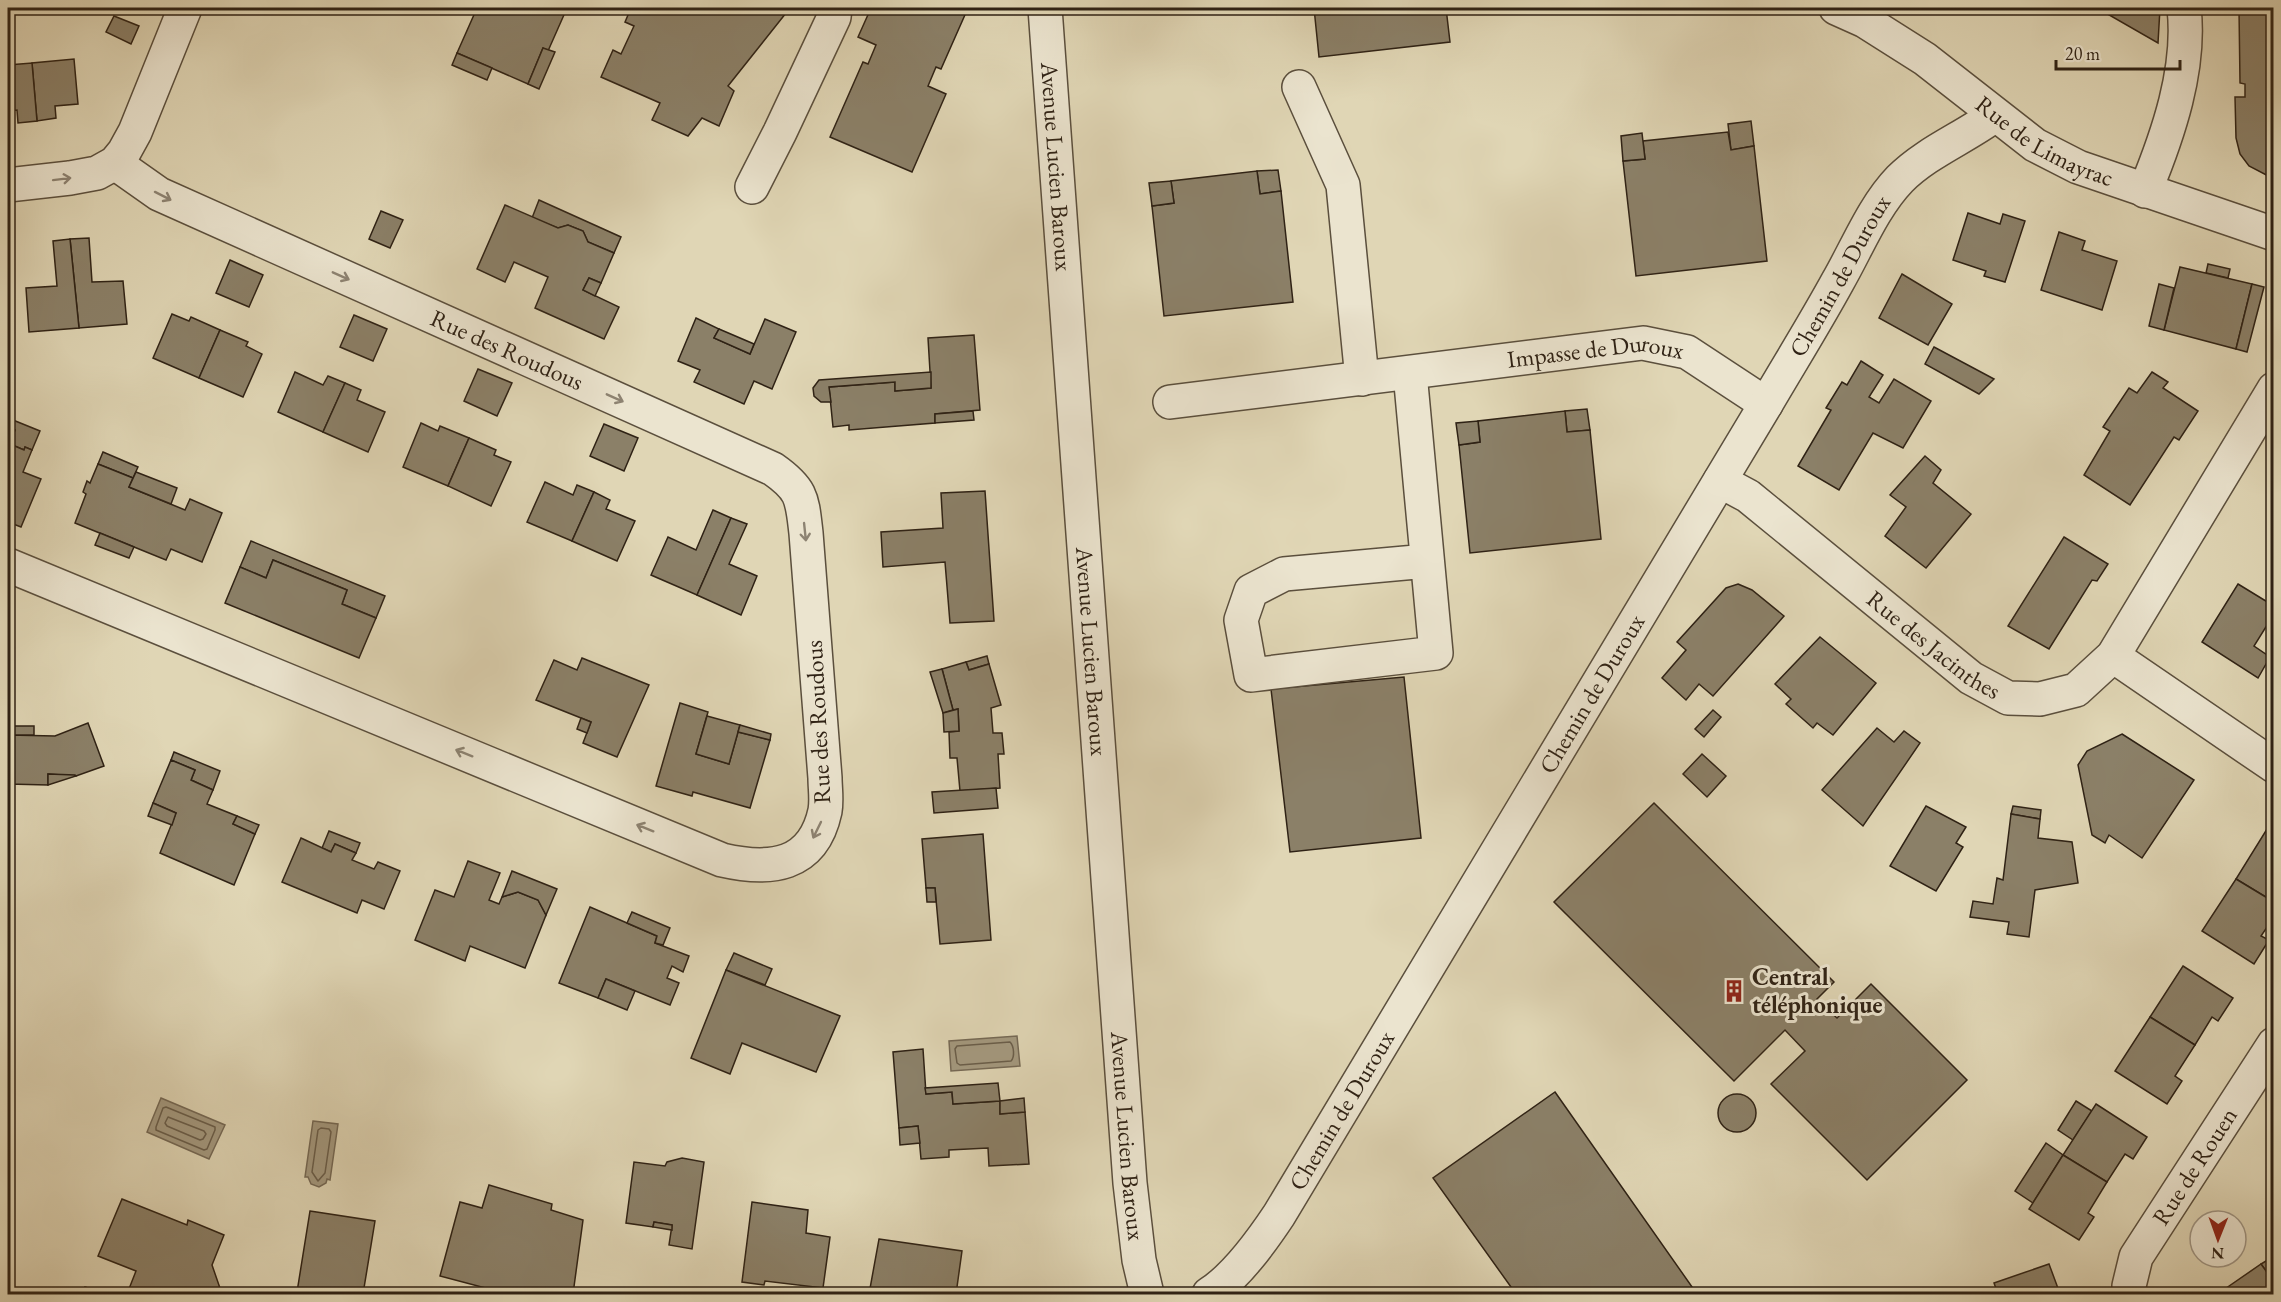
<svg xmlns="http://www.w3.org/2000/svg" width="2281" height="1302" font-family="'EB Garamond',serif">
<rect width="100%" height="100%" fill="#e0d6b5"/>
<filter id="stains"><feTurbulence type="fractalNoise" baseFrequency=".00333" numOctaves="4"/><feColorMatrix values="0 0 0 0 .2 0 0 0 0 .09 0 0 0 0 .02 0 0 0 .5 -.17"/></filter>
<radialGradient id="worn" r=".72"><stop offset=".6" stop-color="#630" stop-opacity="0"/><stop offset="1" stop-color="#630" stop-opacity=".3"/></radialGradient>
<g fill="#a4997f" stroke="#756955" stroke-width="1.5">
<polygon points="1017,1036 1020,1066 951,1071 949,1041"/>
<polygon points="161,1098 225,1125 209,1159 147,1132"/>
<polygon points="313,1121 338,1124 330,1180 327,1179 326,1183 319,1187 311,1184 308,1177 305,1177"/>
</g>
<g fill="none" stroke-linecap="round" stroke-linejoin="round">
<g stroke="#6a5e4a" stroke-width="1.5">
<path d="M1010,1042C1014,1046 1015,1057 1011,1061L960,1065L957,1063L955,1049L957,1046Z"/>
<polygon points="166,1107 215,1127 215,1130 207,1149 204,1150 156,1130 156,1127 163,1108"/>
<polygon points="168,1117 204,1131 206,1134 203,1139 200,1140 167,1126 165,1123"/>
<polygon points="321,1128 329,1129 331,1132 325,1173 318,1181 312,1172 318,1130"/>
</g>
</g>
<g fill="#8b8068" stroke="#2f2215" stroke-width="1.5">
<polygon points="477,8 567,8 548,51 543,48 528,84 457,53"/>
<polygon points="631,8 790,8 728,86 734,91 719,126 702,118 688,136 652,120 660,103 601,77 613,50 621,54 634,26 625,22"/>
<polygon points="871,8 968,8 941,69 936,67 928,86 946,94 912,172 830,137 863,62 868,64 876,45 858,37"/>
<polygon points="1314,8 1446,8 1450,42 1319,57"/>
<polygon points="2097,8 2160,8 2158,43"/>
<polygon points="2254,8 2274,8 2274,179 2249,166 2240,154 2236,138 2235,97 2245,97 2245,84 2240,83 2239,9"/>
<polygon points="114,16 139,26 131,44 106,32"/>
<polygon points="543,48 555,52 539,89 528,84"/>
<polygon points="457,53 492,68 487,80 452,65"/>
<polygon points="74,59 78,104 55,106 56,118 37,121 32,63"/>
<polygon points="32,63 37,121 18,123 17,110 8,111 8,65"/>
<polygon points="1751,121 1754,146 1731,150 1728,124"/>
<polygon points="1728,132 1731,150 1754,146 1767,261 1636,276 1623,161 1645,159 1643,141"/>
<polygon points="1642,133 1645,159 1623,161 1621,136"/>
<polygon points="1278,170 1281,191 1260,194 1257,171"/>
<polygon points="1257,171 1260,194 1281,191 1293,302 1164,316 1152,206 1174,203 1171,181"/>
<polygon points="1171,181 1174,203 1152,206 1149,183"/>
<polygon points="539,200 621,237 614,253 588,242 583,231 568,225 558,228 532,218"/>
<polygon points="505,205 558,228 568,225 583,231 588,242 614,253 601,283 589,278 583,290 619,307 604,339 535,308 548,277 514,262 505,282 477,269"/>
<polygon points="381,211 403,220 390,248 369,239"/>
<polygon points="1968,213 2000,224 2003,214 2025,221 2005,282 1984,276 1986,271 1953,260"/>
<polygon points="2059,232 2085,241 2082,250 2117,261 2102,310 2041,290"/>
<polygon points="89,238 92,282 123,281 127,324 79,328 70,239"/>
<polygon points="70,239 79,328 29,332 26,288 57,286 53,241"/>
<polygon points="230,260 263,275 249,307 216,293"/>
<polygon points="2208,264 2230,269 2228,278 2206,273"/>
<polygon points="2180,267 2252,284 2236,349 2164,330"/>
<polygon points="1902,274 1952,304 1928,345 1879,318"/>
<polygon points="589,278 601,283 595,296 583,290"/>
<polygon points="2159,284 2174,288 2164,330 2149,326"/>
<polygon points="2252,284 2264,287 2247,352 2236,349"/>
<polygon points="172,314 189,321 191,317 220,330 199,378 153,358"/>
<polygon points="354,315 387,329 373,361 340,347"/>
<polygon points="696,318 719,329 714,338 750,354 765,319 796,332 772,389 754,381 744,404 694,382 700,370 678,361"/>
<polygon points="719,329 754,344 750,354 714,338"/>
<polygon points="220,330 248,342 246,346 262,354 243,397 199,378"/>
<polygon points="974,335 980,410 935,414 935,423 849,430 849,425 833,427 829,387 895,382 895,391 931,388 928,338"/>
<polygon points="1934,347 1994,379 1979,394 1925,364"/>
<polygon points="1861,361 1883,375 1869,397 1879,403 1894,379 1931,401 1903,448 1873,433 1839,490 1798,466 1831,410 1826,408 1842,382 1847,385"/>
<polygon points="478,369 512,383 497,416 464,401"/>
<polygon points="295,372 323,385 328,376 345,383 323,432 278,412"/>
<polygon points="931,372 931,388 895,391 895,382 829,387 831,402 821,402 814,396 813,388 819,380"/>
<polygon points="2152,372 2168,382 2163,388 2198,411 2179,440 2174,437 2130,505 2084,475 2110,431 2103,427 2129,388 2137,393"/>
<polygon points="345,383 361,390 357,400 385,412 368,452 323,432"/>
<polygon points="1587,409 1590,430 1567,432 1565,411"/>
<polygon points="973,411 974,420 935,423 935,414"/>
<polygon points="1565,411 1567,432 1590,430 1601,539 1470,553 1459,445 1480,442 1478,421"/>
<polygon points="8,418 40,431 32,450 25,447 24,450 10,444 15,430 8,427"/>
<polygon points="1478,421 1480,442 1459,445 1456,423"/>
<polygon points="421,423 438,431 440,426 469,438 448,486 403,467"/>
<polygon points="604,424 638,438 624,471 590,456"/>
<polygon points="8,427 15,430 10,444 24,450 25,447 32,450 23,472 41,479 21,527 8,522"/>
<polygon points="469,438 496,450 494,455 511,462 491,506 448,486"/>
<polygon points="103,452 138,467 133,478 98,464"/>
<polygon points="1925,456 1941,470 1933,483 1971,514 1926,568 1885,536 1906,507 1890,495"/>
<polygon points="98,464 133,478 129,487 185,510 190,499 222,513 202,562 171,549 166,560 75,523 86,494 83,492 87,481 90,483"/>
<polygon points="136,472 177,488 171,504 129,487"/>
<polygon points="545,482 573,495 577,485 594,492 572,541 527,522"/>
<polygon points="985,491 994,621 950,623 945,562 883,567 881,532 943,528 941,493"/>
<polygon points="594,492 610,500 606,509 635,521 617,561 572,541"/>
<polygon points="713,510 731,518 697,595 651,575 668,537 696,550"/>
<polygon points="731,518 747,524 729,564 757,576 741,615 697,595"/>
<polygon points="100,533 134,547 129,558 95,545"/>
<polygon points="2064,537 2108,564 2097,581 2092,580 2049,649 2008,626"/>
<polygon points="251,541 385,596 376,618 342,604 347,590 273,560 266,578 240,567"/>
<polygon points="273,560 347,590 342,604 376,618 359,658 225,603 240,567 266,578"/>
<polygon points="1738,584 1752,590 1784,616 1713,696 1699,684 1686,700 1662,678 1686,650 1677,642 1726,588"/>
<polygon points="2238,584 2274,606 2274,614 2254,646 2270,657 2258,678 2202,642"/>
<polygon points="1820,637 1876,683 1833,735 1817,723 1813,728 1786,704 1791,699 1775,684"/>
<polygon points="987,656 989,664 969,670 966,662"/>
<polygon points="582,658 649,685 617,757 583,743 591,722 536,700 554,660 577,670"/>
<polygon points="966,662 969,670 989,664 1001,705 991,708 993,733 1002,733 1004,754 998,754 1000,788 960,791 957,758 950,758 949,732 959,731 958,709 953,710 942,669"/>
<polygon points="942,669 953,710 943,713 930,672"/>
<polygon points="1404,677 1421,838 1290,852 1271,689"/>
<polygon points="680,703 708,712 696,754 729,764 738,732 770,740 750,808 693,792 692,796 656,786"/>
<polygon points="958,709 959,731 944,732 943,713"/>
<polygon points="1713,710 1721,717 1704,737 1695,729"/>
<polygon points="707,716 740,725 729,764 696,754"/>
<polygon points="581,718 591,722 587,733 577,729"/>
<polygon points="88,723 104,766 76,776 48,774 48,785 8,784 8,735 55,736"/>
<polygon points="740,725 771,734 770,740 738,732"/>
<rect x="8" y="726" width="26" height="9"/>
<polygon points="1877,728 1894,742 1904,731 1920,743 1863,826 1822,790"/>
<polygon points="2122,734 2194,780 2142,858 2109,835 2105,843 2092,835 2078,765 2087,751"/>
<polygon points="174,752 220,771 213,790 191,780 195,770 171,760"/>
<polygon points="1702,754 1726,776 1707,797 1683,774"/>
<polygon points="171,760 195,770 191,780 213,790 207,804 237,816 233,824 255,834 234,885 160,853 176,813 153,803"/>
<polygon points="48,774 75,775 76,776 48,785"/>
<polygon points="996,788 998,808 934,813 932,792"/>
<polygon points="153,803 176,813 172,825 148,816"/>
<polygon points="1654,803 1834,982 1817,999 1837,1018 1871,984 1967,1080 1867,1180 1771,1084 1805,1051 1785,1030 1734,1081 1554,902"/>
<polygon points="1926,806 1966,827 1956,843 1963,847 1936,891 1890,866"/>
<polygon points="2013,806 2041,810 2040,819 2011,814"/>
<polygon points="2011,814 2040,819 2038,838 2072,842 2078,883 2035,890 2029,937 2007,934 2009,922 1970,917 1973,901 1993,904 1997,878 2003,880"/>
<polygon points="237,816 259,825 255,834 233,824"/>
<polygon points="2267,829 2274,833 2274,902 2236,879"/>
<polygon points="329,831 360,843 356,853 335,844 331,852 322,848"/>
<polygon points="983,834 991,940 940,944 935,888 926,888 922,839"/>
<polygon points="301,838 331,852 335,844 356,853 352,860 374,869 378,862 400,871 384,909 362,900 357,913 282,882"/>
<polygon points="468,861 500,873 489,900 499,904 502,897 518,892 538,900 546,915 525,968 470,946 465,961 415,940 435,890 454,897"/>
<polygon points="512,871 557,889 546,915 538,900 518,892 502,897"/>
<polygon points="2236,879 2274,902 2274,917 2261,936 2269,940 2254,964 2202,931"/>
<polygon points="926,888 935,888 936,902 927,902"/>
<polygon points="590,907 657,936 655,943 689,956 683,972 672,966 667,978 679,983 670,1005 606,979 598,998 559,983"/>
<polygon points="632,912 670,928 663,945 655,943 657,936 627,923"/>
<polygon points="734,953 772,969 765,985 726,970"/>
<polygon points="2183,966 2233,998 2218,1021 2212,1017 2195,1045 2150,1017"/>
<polygon points="726,970 840,1016 816,1072 742,1043 730,1074 691,1058"/>
<polygon points="606,979 635,991 627,1010 598,998"/>
<polygon points="2150,1017 2195,1045 2175,1076 2182,1081 2167,1104 2115,1071"/>
<polygon points="923,1049 926,1094 952,1092 953,1104 1000,1101 1000,1114 1025,1112 1029,1164 989,1166 988,1148 949,1150 949,1157 921,1159 918,1126 899,1128 893,1052"/>
<polygon points="998,1083 1000,1101 953,1104 952,1092 926,1094 925,1088"/>
<polygon points="1555,1092 1697,1294 1516,1294 1433,1178"/>
<circle cx="1737" cy="1113" r="19"/>
<polygon points="1024,1098 1025,1112 1000,1114 1000,1101"/>
<polygon points="2076,1101 2092,1111 2073,1140 2058,1130"/>
<polygon points="2096,1104 2147,1137 2133,1159 2125,1154 2107,1182 2063,1155"/>
<polygon points="918,1126 920,1143 900,1145 899,1128"/>
<polygon points="2046,1143 2063,1155 2033,1203 2015,1191"/>
<polygon points="2063,1155 2107,1182 2088,1213 2094,1217 2079,1240 2029,1209"/>
<polygon points="682,1158 704,1162 692,1249 669,1245 672,1225 654,1222 653,1227 626,1223 634,1162 665,1166 667,1162"/>
<polygon points="489,1185 552,1204 551,1210 583,1220 573,1294 508,1294 440,1276 460,1202 482,1208"/>
<polygon points="122,1199 187,1225 188,1220 224,1235 212,1265 222,1294 127,1294 136,1271 98,1256"/>
<polygon points="752,1202 808,1210 806,1233 830,1237 823,1288 765,1281 764,1285 742,1282"/>
<polygon points="310,1211 375,1221 363,1294 310,1294 297,1292"/>
<polygon points="654,1222 672,1225 672,1230 653,1227"/>
<polygon points="879,1239 962,1251 956,1294 869,1294"/>
<polygon points="2274,1256 2274,1282 2261,1264"/>
<polygon points="2049,1264 2059,1291 2051,1294 1998,1294 1994,1283"/>
<polygon points="2261,1264 2274,1282 2274,1294 2220,1294 2219,1293"/>
<polygon points="85,1287 106,1294 82,1294"/>
</g>
<g fill="none" stroke-linecap="round" stroke-linejoin="round">
<g stroke="#5b4f3d" stroke-width="36">
<g id="minor">
<path id="s1" d="M1045,8L1130,1183L1139,1260L1147,1294"/>
<path id="s2" d="M1836,8L1865,21L1925,59L2035,145L2078,167L2274,234"/>
<polyline points="1299,87 1343,185 1362,379"/>
<polyline points="8,185 70,178 97,173 115,163 124,152 135,132 185,8"/>
<polyline points="752,187 780,132 834,17 835,8"/>
<path d="M2145,191C2168,135 2191,69 2184,8"/>
<polyline points="1410,373 1436,653 1251,675 1241,620 1251,591 1284,574 1427,561"/>
<path id="s3" d="M1170,402L1643,343L1687,352L1766,404"/>
<path id="s4" d="M1720,481L1748,496L1971,678L2008,698L2040,699L2076,690L2113,656L2274,389"/>
<path d="M8,565L722,860C770,871 813,867 825,811C827,800 825,788 825,778L806,533C802,499 803,490 773,469L159,194L115,163"/>
<polyline points="2113,656 2274,766"/>
<path id="s5" d="M1209,1294C1236,1277 1261,1242 1279,1215L1766,404C1790,363 1815,323 1838,281C1857,248 1873,207 1900,179C1927,152 1964,138 1995,115"/>
<path id="s6" d="M2130,1294L2129,1286L2136,1257L2274,1044"/>
</g>
</g>
<use href="#minor" stroke="#ebe4cf" stroke-width="33"/>
</g>
<defs><path id="oneway-shaft" d="M-6 0H5M1.5-3L5.5 0L1.5 3" fill="none" stroke-width="1.6" stroke-linecap="round" stroke-linejoin="round" transform="scale(1.5)"/></defs>
<g stroke="#8d8372">
<use href="#oneway-shaft" transform="translate(62 179) rotate(-7)"/>
<use href="#oneway-shaft" transform="translate(163 196) rotate(27)"/>
<use href="#oneway-shaft" transform="translate(341 276) rotate(24)"/>
<use href="#oneway-shaft" transform="translate(615 398) rotate(24)"/>
<use href="#oneway-shaft" transform="translate(805 532) rotate(84)"/>
<use href="#oneway-shaft" transform="translate(464 753) rotate(-158)"/>
<use href="#oneway-shaft" transform="translate(645 828) rotate(-158)"/>
<use href="#oneway-shaft" transform="translate(817 830) rotate(116)"/>
</g>
<defs>
<g id="building-bare" transform="scale(1.8)"><path d="M-4-6H4V6H1V3H-1V6H-4ZM-2.5-4.3h1.7v1.8h-1.7ZM.8-4.3h1.7v1.8H.8ZM-2.5-1h1.7V.8h-1.7ZM.8-1h1.7V.8H.8Z" fill="#8f2418" stroke="#ebe4cf" stroke-width="2.5" paint-order="stroke"/></g>
</defs>
<g fill-rule="evenodd">
<use href="#building-bare" x="1734" y="991"/>
</g>
<g text-anchor="middle" stroke-width="6" stroke-linejoin="round" paint-order="stroke">
<g font-size="24" fill="#2f2215" stroke="#ebe4cf">
<text dy="8" stroke="none"><textPath href="#s2" startOffset="249">Rue de Limayrac</textPath></text>
<text dy="8" stroke="none"><textPath href="#s1" startOffset="159">Avenue Lucien Baroux</textPath></text>
<text dy="8" stroke="none"><textPath href="#s5" startOffset="1200">Chemin de Duroux</textPath></text>
<text transform="translate(507 350) rotate(24)" y="8">Rue des Roudous</text>
<text dy="8" stroke="none"><textPath href="#s3" startOffset="429">Impasse de Duroux</textPath></text>
<text dy="8" stroke="none"><textPath href="#s4" startOffset="270">Rue des Jacinthes</textPath></text>
<text dy="8" stroke="none"><textPath href="#s1" startOffset="645">Avenue Lucien Baroux</textPath></text>
<text dy="8" stroke="none"><textPath href="#s5" startOffset="714">Chemin de Duroux</textPath></text>
<text transform="translate(818 722) rotate(-93)" y="8">Rue des Roudous</text>
<text dy="8" stroke="none"><textPath href="#s5" startOffset="228">Chemin de Duroux</textPath></text>
<text dy="8" stroke="none"><textPath href="#s1" startOffset="1131">Avenue Lucien Baroux</textPath></text>
<text dy="8" stroke="none"><textPath href="#s6" startOffset="146">Rue de Rouen</textPath></text>
</g>
<g font-size="24" font-weight="bold" fill="#2f2215" stroke="#ebe4cf" text-anchor="start">
<text x="1752" y="985">Central<tspan x="1752" dy="28">téléphonique</tspan></text>
</g>
</g>
<rect width="2281" height="1302" fill="none" stroke="#e0d6b5" stroke-width="30"/>
<rect x="9" y="9" width="2263" height="1284" fill="none" stroke="#2f2215" stroke-width="3"/>
<rect x="15" y="15" width="2251" height="1272" fill="none" stroke="#2f2215" stroke-width="1.5"/>
<g transform="translate(2218 1239) rotate(181)"><circle r="28" fill="#ebe4cf" stroke="#a09685" stroke-width="1.5"/>
<path d="M0-4.5L10 22L0 15L-10 22Z" fill="#8f2418"/>
<text y="-9" font-size="16" font-weight="bold" text-anchor="middle" fill="#2f2215">N</text>
</g>
<path d="M2056 60v9h124v-9" fill="none" stroke="#2f2215" stroke-width="3"/>
<text x="2065" y="60" font-size="18" fill="#2f2215" stroke="#ebe4cf" stroke-width="4.5" paint-order="stroke">20 m</text>
<rect width="100%" height="100%" filter="url(#stains)"/>
<rect width="100%" height="100%" fill="url(#worn)"/>
</svg>
